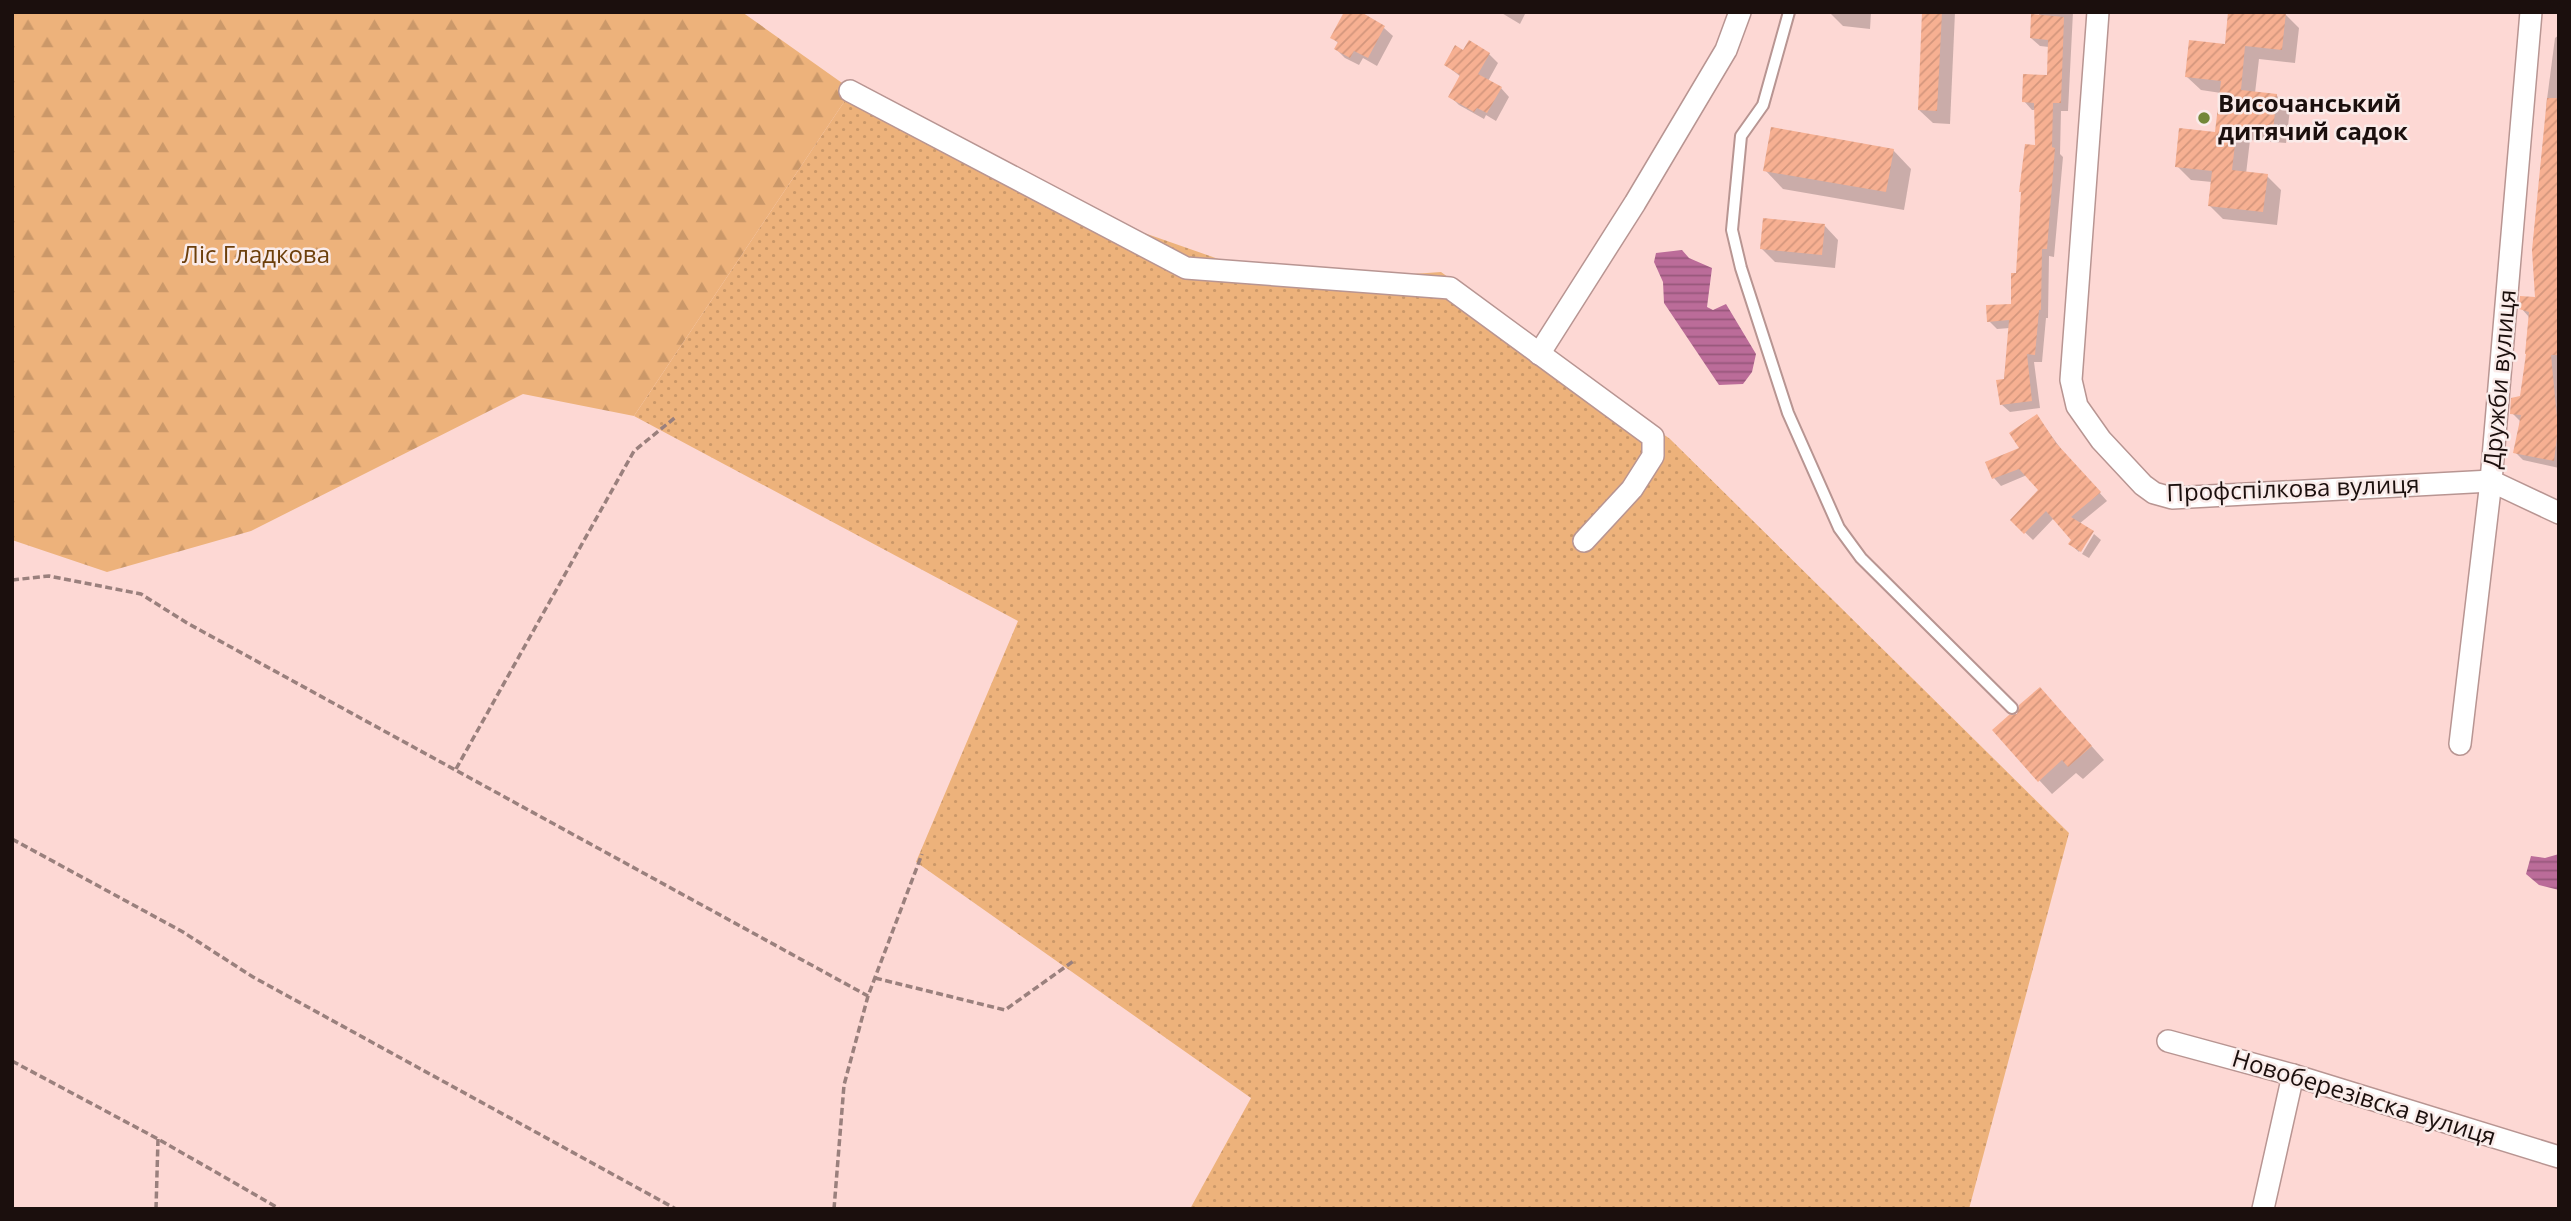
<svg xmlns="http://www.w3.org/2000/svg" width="2571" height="1221" font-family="'Open Sans',sans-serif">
<defs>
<pattern id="grass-dots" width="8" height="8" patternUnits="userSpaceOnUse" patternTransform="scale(1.75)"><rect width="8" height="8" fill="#edb27b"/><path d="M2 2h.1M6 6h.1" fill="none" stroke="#cb9869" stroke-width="1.8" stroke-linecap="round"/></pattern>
<pattern id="forest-firs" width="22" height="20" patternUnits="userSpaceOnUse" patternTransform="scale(1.75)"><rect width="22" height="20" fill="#edb27b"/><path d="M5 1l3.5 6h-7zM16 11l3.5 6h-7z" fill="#cb9869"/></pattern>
<pattern id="water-rules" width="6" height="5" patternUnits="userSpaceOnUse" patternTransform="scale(1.75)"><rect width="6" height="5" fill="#bb6c99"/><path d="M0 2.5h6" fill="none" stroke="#97577b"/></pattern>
<pattern id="building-hatch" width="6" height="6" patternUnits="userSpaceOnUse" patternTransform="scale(1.75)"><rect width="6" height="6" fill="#f7b092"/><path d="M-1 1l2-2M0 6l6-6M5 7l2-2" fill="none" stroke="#d3967d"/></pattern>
</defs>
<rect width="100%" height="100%" fill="#fdd8d4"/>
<polygon fill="url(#grass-dots)" points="852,90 1090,214 1287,283 1441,272 1670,439 2069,833 1969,1209 1190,1209 1251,1098 916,862 1018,621 634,416"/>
<polygon fill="url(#forest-firs)" points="12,12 742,12 852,90 634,416 523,394 251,531 107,572 12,540"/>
<g fill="url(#water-rules)">
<polygon points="1682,250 1689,258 1712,268 1707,307 1713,310 1726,304 1756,354 1752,372 1743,384 1719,385 1664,303 1663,282 1654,262 1656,253"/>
<polygon points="2559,854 2559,890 2539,885 2526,874 2531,856 2545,858"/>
</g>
<g fill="#0003">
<polygon points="1357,12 1384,28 1393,36 1377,66 1363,58 1359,65 1345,58 1336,49 1339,44 1333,38"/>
<polygon points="1500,12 1526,12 1520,24"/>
<polygon points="1829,12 1871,12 1870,29 1843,26"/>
<polygon points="1924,12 1955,12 1950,124 1933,123 1919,110"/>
<polygon points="2040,12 2073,12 2068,111 2061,111 2060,154 2063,157 2054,257 2049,256 2048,318 2046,318 2042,362 2034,362 2040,408 2010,412 2001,404 2010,328 1997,329 1989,321 2013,306 2037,147 2036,110 2032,110 2024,101 2048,77 2049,47 2040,46 2031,38"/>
<polygon points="2285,14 2299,28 2295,63 2259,59 2255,93 2276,95 2290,109 2286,143 2250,140 2246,174 2267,176 2281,190 2277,225 2223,219 2209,205 2212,182 2191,180 2177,166 2217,134 2221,93 2201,90 2187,77 2226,46"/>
<polygon points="2559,35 2559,116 2546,107 2555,38"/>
<polygon points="1464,52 1489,54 1498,63 1488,81 1501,88 1509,97 1496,121 1486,115 1484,119 1459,105 1450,96 1461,77 1446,65"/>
<polygon points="2559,126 2559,468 2523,460 2515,452 2520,421 2512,413 2521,398 2528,355 2529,317 2521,308 2537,299"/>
<polygon points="1893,150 1911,169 1904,210 1783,189 1765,170"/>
<polygon points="1825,226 1838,240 1835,268 1775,262 1761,248"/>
<polygon points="2037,416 2064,453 2107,501 2079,524 2092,532 2079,552 2070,544 2073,540 2054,518 2033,540 2012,520 2040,490 2027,475 2001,486 1994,478 2021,449"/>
<polygon points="2094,534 2101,540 2089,558 2082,554"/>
<polygon points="2053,703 2104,760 2083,779 2076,773 2052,794 2039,780"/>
</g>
<g fill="url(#building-hatch)">
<polygon points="1344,12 1361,12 1385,26 1368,58 1354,51 1350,58 1334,49 1338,42 1330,38"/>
<polygon points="1922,12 1942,12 1937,111 1918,110"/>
<polygon points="2228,12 2286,12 2282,50 2245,46 2241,90 2277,94 2273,131 2237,127 2232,170 2268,174 2263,212 2208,206 2212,171 2175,167 2179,128 2215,132 2221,81 2185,77 2189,40 2225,44"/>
<polygon points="2031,14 2064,17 2061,103 2053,103 2052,147 2055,148 2047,249 2042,249 2041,310 2039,310 2035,355 2027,354 2032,401 2000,405 1996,380 2004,379 2009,320 1987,322 1986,305 2011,304 2011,273 2016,273 2021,192 2019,192 2025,144 2035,145 2034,103 2022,102 2023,74 2047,75 2048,40 2030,38"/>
<polygon points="1469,40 1490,53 1478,74 1502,87 1487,113 1477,108 1474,112 1448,97 1460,75 1444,65 1455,45 1463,50"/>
<polygon points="2547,98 2559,98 2559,355 2551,355 2558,428 2554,461 2513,453 2521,415 2510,414 2511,398 2520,396 2526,354 2525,354 2529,312 2519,309 2520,296 2535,297 2532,250"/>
<polygon points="1771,127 1894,149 1886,192 1763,171"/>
<polygon points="1763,218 1825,224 1822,255 1760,249"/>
<polygon points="2037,414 2056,443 2101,492 2071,517 2094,531 2081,552 2068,544 2071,540 2046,511 2024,534 2010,520 2038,490 2019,469 1992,479 1985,462 2019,448 2009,433"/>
<polygon points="2040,687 2092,746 2068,767 2062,760 2038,782 1992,730 2009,715 2017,714 2019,705"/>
</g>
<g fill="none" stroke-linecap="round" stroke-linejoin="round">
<g stroke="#b89592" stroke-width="14">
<polyline id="service" points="1789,12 1763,105 1741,136 1732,230 1741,268 1788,413 1839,528 1861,558 2012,708"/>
</g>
<g stroke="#b89592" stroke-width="24">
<g id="minor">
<polyline points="2098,12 2071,380 2077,406 2101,440 2143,485 2154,493 2172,498 2491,481 2559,513"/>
<polyline points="850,91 1186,268 1450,288 1653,437 1653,456 1632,489 1584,541"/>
<polyline points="1539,354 1635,203 1726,50 1740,12"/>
<polyline points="2460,744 2491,481 2531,12"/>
<polyline points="2168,1041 2293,1075 2559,1157"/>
<polyline points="2263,1209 2293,1075"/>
</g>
</g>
<g stroke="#9a807d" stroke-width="3.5" stroke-dasharray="7 3.5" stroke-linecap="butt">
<polyline points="12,580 49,576 141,594 187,623 868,996"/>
<polyline points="456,769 634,451 677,416"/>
<polyline points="12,839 183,932 253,977 676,1209"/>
<polyline points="875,978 1005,1010 1075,960"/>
<polyline points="12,1061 158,1139 280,1209"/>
<polyline points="156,1209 158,1139"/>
<polyline points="834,1209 844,1085 868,996 922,854"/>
</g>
<use href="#service" stroke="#fff" stroke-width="10"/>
<use href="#minor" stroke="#fff" stroke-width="21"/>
</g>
<circle fill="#738738" stroke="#faebe9" stroke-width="2.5" cx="2204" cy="118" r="7"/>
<g text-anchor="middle" stroke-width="5" stroke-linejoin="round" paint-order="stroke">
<g font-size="24" font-weight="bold" fill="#1b0f0d" stroke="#faebe9" text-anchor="start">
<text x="2218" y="112">Височанський<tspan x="2218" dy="28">дитячий садок</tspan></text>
</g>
<g font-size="24" fill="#6c3f0b" stroke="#faebe9">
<text x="256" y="263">Ліс Гладкова</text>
</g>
<g font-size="24" fill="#1b0f0d" stroke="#faebe9">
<text transform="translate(2500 379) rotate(-85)" y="8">Дружби вулиця</text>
<text transform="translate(2293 489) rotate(-2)" y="8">Профспілкова вулиця</text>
<text transform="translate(2364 1098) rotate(17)" y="8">Новоберезівска вулиця</text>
</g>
</g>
<rect width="2571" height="1221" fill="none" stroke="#1b0f0d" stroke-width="28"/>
</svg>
